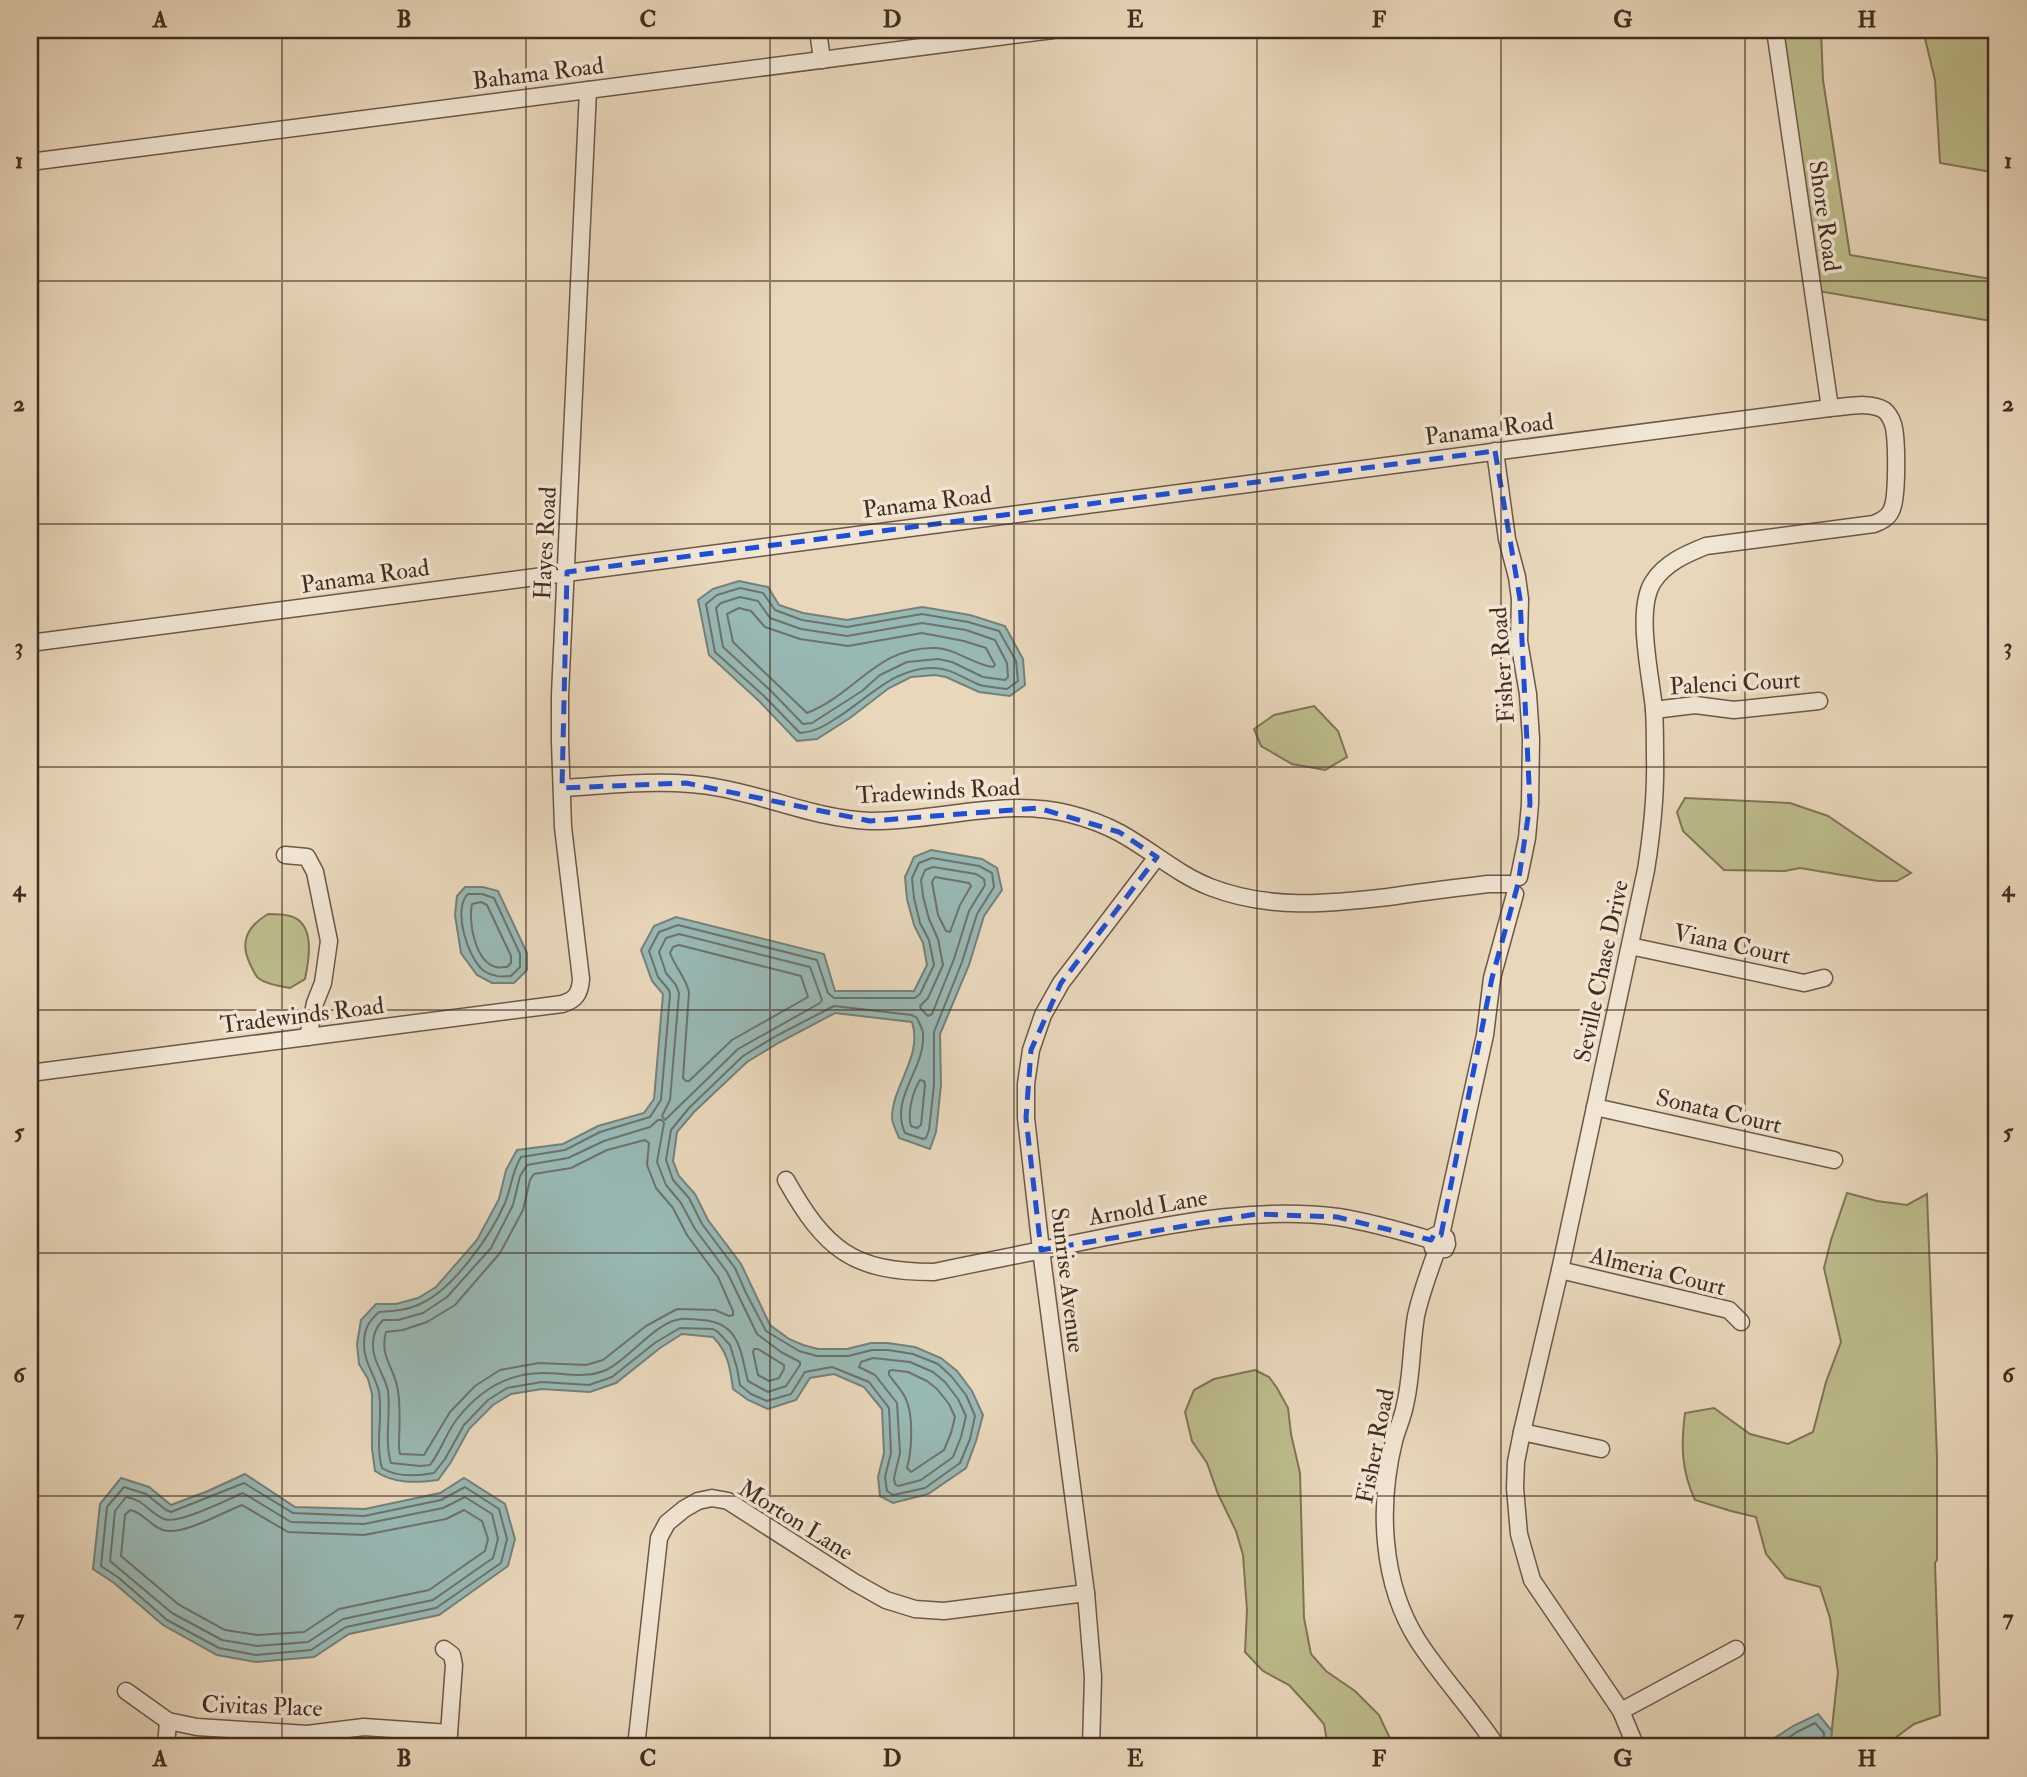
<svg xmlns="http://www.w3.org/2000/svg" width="2027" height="1777" font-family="'IM FELL Double Pica',serif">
<rect width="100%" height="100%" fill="#e9d7bb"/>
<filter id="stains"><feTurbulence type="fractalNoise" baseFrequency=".00286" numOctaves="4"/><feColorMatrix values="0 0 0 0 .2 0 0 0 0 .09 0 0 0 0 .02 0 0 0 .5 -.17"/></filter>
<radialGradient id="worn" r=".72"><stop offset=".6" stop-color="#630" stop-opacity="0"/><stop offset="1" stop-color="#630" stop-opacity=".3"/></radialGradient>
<g fill="#bdbc8c" stroke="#807456" stroke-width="2">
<polygon points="1781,30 1821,30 1823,80 1850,255 1997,280 1997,322 1818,291"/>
<polygon points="1923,30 1997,30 1997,173 1940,163 1935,80"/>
<polygon points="1314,706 1338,731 1347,757 1325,770 1292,764 1261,746 1254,729 1274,715"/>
<polygon points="1685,798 1790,803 1828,816 1911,873 1897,881 1878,881 1800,868 1785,871 1724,870 1683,831 1677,812"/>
<path d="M268,914C275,914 283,914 290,916C316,923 309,960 305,979L290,988C280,986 267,985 258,978C255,975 252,968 250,964C239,941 248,926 268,914Z"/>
<path d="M1847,1193L1877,1201L1907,1205L1927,1194L1937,1457V1560L1935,1563L1940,1715L1914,1724L1883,1747H1830L1838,1672L1830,1618L1820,1587L1786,1578L1766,1554L1756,1517L1731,1511L1695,1500C1681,1470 1681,1445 1685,1413L1714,1408L1750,1434L1788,1444L1813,1432L1826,1382L1841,1342L1824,1268L1831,1240Z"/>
<polygon points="1255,1370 1269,1377 1277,1388 1288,1408 1291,1434 1300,1473 1304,1618 1311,1654 1326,1671 1355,1691 1379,1715 1394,1747 1328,1747 1324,1724 1311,1709 1289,1685 1263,1671 1245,1652 1247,1610 1243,1555 1236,1531 1218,1494 1207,1463 1192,1441 1185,1412 1194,1390 1214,1379"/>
</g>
<g fill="#98b8b4" stroke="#768079" stroke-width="2">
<polygon points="739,581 768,587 779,605 803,613 847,620 922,607 970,615 1005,626 1023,659 1025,685 1010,696 979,692 946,677 935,675 911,677 889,688 850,718 817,739 797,741 759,701 709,655 698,600 713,589"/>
<path d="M931,850L982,859L997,868L1002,890L984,916L969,965L940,1034L941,1085L936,1132L930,1149L899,1138C897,1132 892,1124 892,1117C893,1084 923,1056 912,1022L835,1013L780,1042L747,1062L694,1112L677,1132L673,1161L679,1176L695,1194L708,1220L741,1264L770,1325L789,1339L803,1345L818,1349H847L871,1343H888L915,1347L941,1358L957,1371L972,1391L983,1415L976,1441L966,1468L928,1494L893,1503L880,1496L878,1477L884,1453L882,1409L864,1387L834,1374L810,1378L796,1400L768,1409L748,1400L733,1389C730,1367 728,1352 713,1337L682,1334L660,1348L616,1383L590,1392L542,1389L511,1394L493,1405L469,1429L451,1462L438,1480C415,1483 394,1484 375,1471L372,1449V1394L368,1379L359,1364L357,1344L361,1320L376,1304H396L418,1298L436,1287L477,1240L499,1199L506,1170L517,1150L563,1144L598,1126L644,1113L654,1099L663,994L652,981L641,950L654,926L676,917L824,954L835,991H914L927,965L923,943L914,925L907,899L905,877L914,857Z"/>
<polygon points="465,887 483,887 498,891 527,953 527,970 514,983 492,983 477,975 461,953 455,915 457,896"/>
<polygon points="245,1474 295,1507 365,1509 440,1493 464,1478 505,1504 515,1539 508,1566 439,1615 349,1634 314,1657 256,1662 217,1655 163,1625 114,1583 93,1569 100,1504 121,1478 149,1487 171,1505 208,1491"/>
<polygon points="1818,1714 1832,1731 1830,1747 1761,1747 1793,1726"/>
</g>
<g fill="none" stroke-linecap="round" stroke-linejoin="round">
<g stroke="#6d726a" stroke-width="2">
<path d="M740,588L763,593L775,610L802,620L847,627L922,614L968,622L999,631L1016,661L1018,681L1007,689C998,688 988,687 980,685C964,679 951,668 934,668C893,667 867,700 835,719C823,727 814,732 800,733L764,696L715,652L706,604L717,595Z"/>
<polygon points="740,597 758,601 770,618 801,629 847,636 922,623 966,630 995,640 1007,663 1008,677 1005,680 983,677 952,662 938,659 907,662 880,675 862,691 812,723 803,724 770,690 723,647 716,608 721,603"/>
<path d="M739,608L751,611L765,627L800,639L848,646L922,633L964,641L986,648L995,665L993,667C973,665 957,649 936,648C877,646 856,694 807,713L733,642L727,614Z"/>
<path d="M932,858L979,866L992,873L994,887L977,914L962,962L934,1032V1085L929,1130L926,1138L923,1139L905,1133C889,1098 926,1068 923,1034C923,1029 919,1023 917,1018L912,1015L834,1006L776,1036L743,1056L689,1108L671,1130L666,1160L673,1180L689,1198L702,1224L735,1268L746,1293L766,1331L799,1351L817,1356H848L872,1350H888L913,1354L938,1364L951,1376L966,1395L975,1416L970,1439L960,1463L925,1488L893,1495L887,1491L885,1477L891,1453L889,1408L869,1382L832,1367L805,1372L791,1394L767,1401L751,1394L740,1385L737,1368L730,1345L718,1332L713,1329L680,1328L656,1342L612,1377L589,1385L542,1382L507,1388L488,1400L464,1425L445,1459L434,1473C418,1476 396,1477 382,1468C375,1444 383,1416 379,1392C375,1375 364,1362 364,1345C364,1329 368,1322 379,1312C394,1311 409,1310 422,1303C454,1288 491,1235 505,1203C512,1186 511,1174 521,1157L565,1150L600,1132L650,1117L661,1100L670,995L669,990L658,977L649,951L659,932L678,925L817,960L828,993L834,998H915L920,994L934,965L929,940L920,923L914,898L912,878L919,863Z"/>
<polygon points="933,867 976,874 984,879 985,885 969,911 954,959 932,1014 928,1016 921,1009 920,1006 928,998 943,965 938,939 929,919 923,896 921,880 925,870"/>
<polygon points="935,877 969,883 971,886 960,905 950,932 946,931 938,915 932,882"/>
<path d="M468,894H482L494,898L520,954V967L511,976C501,977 493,977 484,971C468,959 452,909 468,894Z"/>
<path d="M481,902L487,905L511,956V963L507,967C506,967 498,968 496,967C475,962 468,921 472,904Z"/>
<polygon points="679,934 810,967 822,1000 820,1003 738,1049 665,1120 662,1116 670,1100 679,993 676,985 666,973 659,952 666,938"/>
<path d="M679,945L801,976L808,997L732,1040L689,1081H686L683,1078L689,992C686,978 675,967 670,953L673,947Z"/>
<path d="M920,1080L924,1081L925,1085L921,1125L917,1128L911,1126C907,1113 913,1091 920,1080Z"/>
<path d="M658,1120H662L664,1123L657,1162L666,1185L681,1203L695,1229L727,1272L757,1334L781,1352L800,1362V1365L786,1386L768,1392L748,1381C740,1352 741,1323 702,1320C695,1320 688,1318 681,1319C657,1321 628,1360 606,1370C586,1379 565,1373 543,1373C507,1373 479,1391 457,1419C446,1433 441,1451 430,1465L420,1466L391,1463C384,1440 391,1415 388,1391C385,1375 372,1361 373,1344C373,1334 376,1327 383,1320H398L423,1313L447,1297L491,1248L513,1205L520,1176L527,1165L568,1158L604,1141L650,1127Z"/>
<path d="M645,1140L649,1143L647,1165L656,1188L673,1208L687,1235L718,1277L733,1311V1315L729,1316L715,1310L677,1309L646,1326L603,1360L586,1365L539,1363L500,1370L475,1386L450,1412L424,1455L400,1454L399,1448C399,1429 401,1409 398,1391C395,1367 379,1358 386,1332L403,1330L427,1322L455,1305L500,1253L523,1210L530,1180L534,1174L571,1168L607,1150Z"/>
<polygon points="754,1349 758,1349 784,1365 784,1369 779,1378 769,1381 758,1375 753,1352"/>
<polygon points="873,1358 910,1362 933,1372 945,1382 958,1399 966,1416 961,1437 953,1457 921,1480 898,1486 895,1484 894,1478 900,1453 897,1403 875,1375 859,1367 861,1362"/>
<path d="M892,1370L908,1372L927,1381L937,1389L949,1404L955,1417L951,1433L944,1450L911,1472L907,1468C912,1450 914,1414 905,1397C901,1389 894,1382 889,1375V1371Z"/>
<polygon points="244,1483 293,1513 364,1516 441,1500 465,1487 499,1509 507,1539 501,1563 436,1608 346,1627 311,1650 256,1655 219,1648 167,1620 119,1578 101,1566 107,1507 124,1487 146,1494 166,1510 171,1512"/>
<path d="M243,1493L291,1522L364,1524L443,1508L465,1497L492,1514L498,1539L493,1558L433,1600L343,1619L308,1642L257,1646L222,1640L172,1613L110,1561L115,1511L126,1497C145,1500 149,1513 164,1519C178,1525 228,1499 243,1493Z"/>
<path d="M242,1505L288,1532L364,1535L446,1519L464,1510L482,1521L488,1539L485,1551L429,1590L339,1609L304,1632L257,1635L225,1630L178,1604L121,1556L125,1515L130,1510C143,1512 150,1526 163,1530C183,1536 223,1512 242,1505Z"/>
<polyline points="1774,1747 1797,1732 1815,1723 1824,1733 1823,1747"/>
</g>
<g stroke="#6c5848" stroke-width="19">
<g id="minor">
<polyline points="818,30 822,60"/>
<polyline points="1775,30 1830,408"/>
<polyline points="30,162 1053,30"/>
<polyline points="1495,451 1507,539 1517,577 1520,599 1519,641 1528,694 1531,739 1530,804 1527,838 1519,877"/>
<path d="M30,643L1830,408C1846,407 1870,401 1884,410C1889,414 1891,418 1893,424C1897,437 1898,499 1891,511C1888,518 1881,521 1874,524L1706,546C1686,554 1665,563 1653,582C1635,610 1651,676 1654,709C1655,725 1655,742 1655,758C1656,796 1652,832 1646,870L1560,1270L1522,1432L1516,1462L1515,1488L1519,1534L1532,1580L1621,1711L1636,1747"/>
<polyline points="1654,710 1695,705 1734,710 1819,701"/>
<path d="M562,788C615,785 668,778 720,788C770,797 818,819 870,821C937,822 1004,797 1070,814C1086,818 1105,825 1120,833C1151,850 1177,874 1210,887C1269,910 1328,904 1388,897C1422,892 1455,888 1488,884H1509"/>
<polyline points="285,855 307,857 315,872 329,941 323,983 315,1003 308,1037"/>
<polyline points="1630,946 1804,983 1824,978"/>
<path d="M30,1073L562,1004C576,1000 580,993 581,979L563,827L560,742V695L588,90"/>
<polyline points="1595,1107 1834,1160"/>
<path d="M786,1180C825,1249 852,1272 934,1272C991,1260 1048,1249 1106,1237C1183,1222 1259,1207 1338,1217C1370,1222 1401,1231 1431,1240"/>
<polyline points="1441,1235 1485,1035 1492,978 1515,894"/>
<path d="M1437,1250L1433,1248L1431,1240L1434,1236L1439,1234L1446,1238L1447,1244L1445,1249L1437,1250C1429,1272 1421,1293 1416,1316C1411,1346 1412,1376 1405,1405C1403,1417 1397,1429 1394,1441C1378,1506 1381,1583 1418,1641C1442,1678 1473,1710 1497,1747"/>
<polyline points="1560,1270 1729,1310 1741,1322"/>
<polyline points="1522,1432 1601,1449"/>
<polyline points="444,1649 452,1655 454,1665 448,1747"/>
<polyline points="126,1691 168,1721 197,1727 307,1734 364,1727 449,1733"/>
<polyline points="1621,1711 1736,1649"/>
<polyline points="166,1747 168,1721"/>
<polyline points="636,1747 659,1538 667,1523 684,1509 698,1501 712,1498 728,1501 854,1582 886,1600 915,1609 944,1611 1086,1593"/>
<polyline points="1091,1747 1093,1677 1086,1593 1041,1250 1026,1118 1026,1084 1031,1050 1043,1015 1061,983 1157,857"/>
</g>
</g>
<use href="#minor" stroke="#f1e5d3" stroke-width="16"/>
</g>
<path fill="none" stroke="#1d4ed8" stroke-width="5" stroke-dasharray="14 9" stroke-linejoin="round" d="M1495,451L1520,599L1530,804L1518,884L1492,978L1441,1235L1435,1233L1431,1240L1337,1217L1256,1214L1041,1250L1026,1118L1031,1050L1061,983L1157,857L1119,832L1038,808L870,821L686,783L562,788L567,572Z"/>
<path fill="none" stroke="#422d21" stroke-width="2" stroke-opacity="0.55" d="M282,30V1747M526,30V1747M770,30V1747M1014,30V1747M1257,30V1747M1501,30V1747M1745,30V1747M30,281H1997M30,524H1997M30,767H1997M30,1010H1997M30,1253H1997M30,1496H1997"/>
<g text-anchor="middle" stroke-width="7" stroke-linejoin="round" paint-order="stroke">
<g font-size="24" fill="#422d21" stroke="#f1e5d3">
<text transform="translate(538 73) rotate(-7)" y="8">Bahama Road</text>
<text transform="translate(1825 216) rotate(82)" y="8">Shore Road</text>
<text transform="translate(1489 429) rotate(-7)" y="8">Panama Road</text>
<text transform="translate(927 502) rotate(-7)" y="8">Panama Road</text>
<text transform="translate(545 543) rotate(-87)" y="8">Hayes Road</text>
<text transform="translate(365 576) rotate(-8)" y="8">Panama Road</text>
<text transform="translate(1502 665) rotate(-94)" y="8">Fisher Road</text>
<text transform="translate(1735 683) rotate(-3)" y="8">Palenci Court</text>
<text transform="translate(938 791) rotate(-3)" y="8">Tradewinds Road</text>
<text transform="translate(1732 944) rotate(12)" y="8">Viana Court</text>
<text transform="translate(1601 971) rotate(-78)" y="8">Seville Chase Drive</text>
<text transform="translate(302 1015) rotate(-7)" y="8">Tradewinds Road</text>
<text transform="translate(1719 1111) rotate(13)" y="8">Sonata Court</text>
<text transform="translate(1148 1207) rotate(-10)" y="8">Arnold Lane</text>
<text transform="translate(1658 1271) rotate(14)" y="8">Almeria Court</text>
<text transform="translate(1068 1280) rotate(83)" y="8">Sunrise Avenue</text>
<text transform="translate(1375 1446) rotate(-79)" y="8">Fisher Road</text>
<text transform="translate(796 1520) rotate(32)" y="8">Morton Lane</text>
<text transform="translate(262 1706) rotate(2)" y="8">Civitas Place</text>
</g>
</g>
<rect width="2027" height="1777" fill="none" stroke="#e9d7bb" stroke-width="77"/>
<rect x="38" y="38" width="1950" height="1700" fill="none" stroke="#422d21" stroke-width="2.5"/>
<g font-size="23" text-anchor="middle" font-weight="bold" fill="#422d21">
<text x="160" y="27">A</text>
<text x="404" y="27">B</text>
<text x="648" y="27">C</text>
<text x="892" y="27">D</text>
<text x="1135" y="27">E</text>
<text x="1379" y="27">F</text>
<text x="1623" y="27">G</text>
<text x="1867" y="27">H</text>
<text x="19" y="168">1</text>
<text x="2008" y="168">1</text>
<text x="19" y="411">2</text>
<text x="2008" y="411">2</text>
<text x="19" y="654">3</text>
<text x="2008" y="654">3</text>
<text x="19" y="896">4</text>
<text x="2008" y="896">4</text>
<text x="19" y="1139">5</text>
<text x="2008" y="1139">5</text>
<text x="19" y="1382">6</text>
<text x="2008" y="1382">6</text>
<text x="19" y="1625">7</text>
<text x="2008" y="1625">7</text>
<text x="160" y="1766">A</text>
<text x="404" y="1766">B</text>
<text x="648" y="1766">C</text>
<text x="892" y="1766">D</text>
<text x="1135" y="1766">E</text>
<text x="1379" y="1766">F</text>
<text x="1623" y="1766">G</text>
<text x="1867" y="1766">H</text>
</g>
<rect width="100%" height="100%" filter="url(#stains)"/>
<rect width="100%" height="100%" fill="url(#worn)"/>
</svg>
